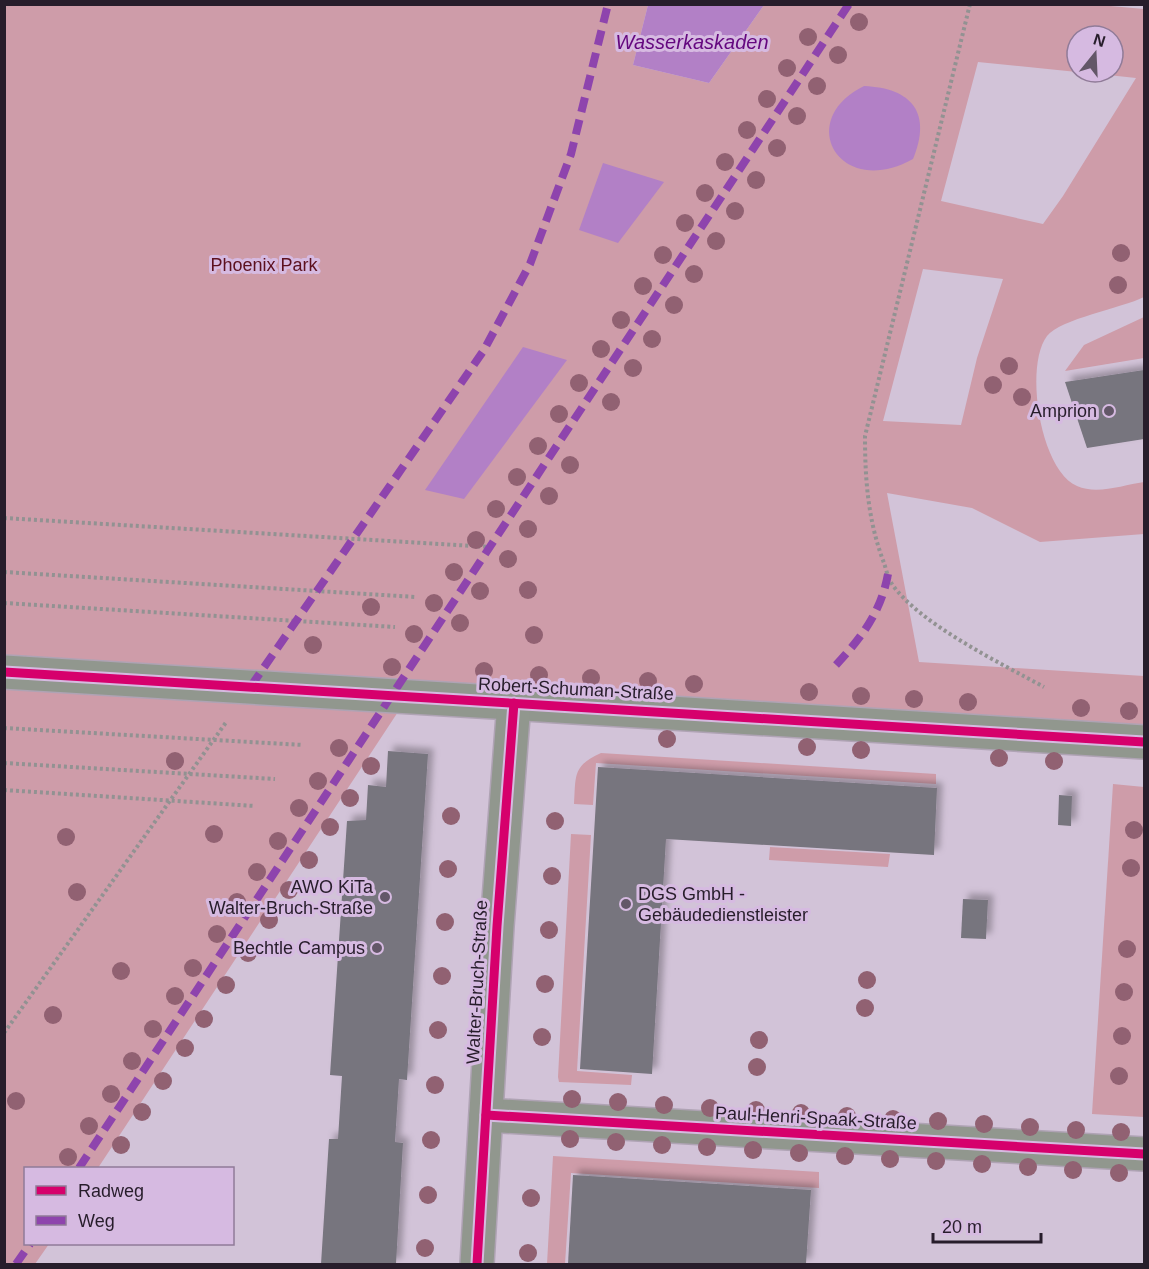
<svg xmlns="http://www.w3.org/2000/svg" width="1149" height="1269" font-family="Arial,sans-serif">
<defs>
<filter id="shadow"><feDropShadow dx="5.5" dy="-5.5" stdDeviation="3" flood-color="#0004"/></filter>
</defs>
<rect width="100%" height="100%" fill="#d2c3d8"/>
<g fill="#ce9ca9" fill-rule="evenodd">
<path d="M1088,4L1144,9V297C1122,308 1060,319 1047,336C1024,366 1040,470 1077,486C1097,495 1123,485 1144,482V534L1040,542L972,508L887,493L919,662L1144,676V728L417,683L98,1168H26V1244H49L35,1264H5L4,5H648L633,65L709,83L764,5ZM1077,36H1113V72H1080L1136,78L1063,196L1043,224L941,201L978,62L1077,72ZM923,269L1003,279L977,358L961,425L883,421Z"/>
<polygon points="1144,317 1144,358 1065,371 1084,345"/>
<path d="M601,753L936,774V784L596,763L593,805L574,804C576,776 572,766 601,753Z"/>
<polygon points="1113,784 1144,787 1144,1117 1092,1114"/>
<polygon points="571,834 591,835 577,1071 632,1075 631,1085 559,1082 558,1077"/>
<polygon points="770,847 890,854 888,867 769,860"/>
<polygon points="553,1156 819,1172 819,1188 571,1173 565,1264 547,1264"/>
</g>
<g fill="#b280c6">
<polygon points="648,5 648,4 764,5 709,83 633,65"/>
<path d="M864,86C912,88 932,113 913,159C839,200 794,120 864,86Z"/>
<polygon points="603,163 664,182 618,243 579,230"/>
<polygon points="523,347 567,360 464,499 425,490"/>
</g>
<g fill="#77747e" filter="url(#shadow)">
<polygon points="1144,370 1144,439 1087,448 1065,382"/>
<polygon points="388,751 428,754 407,1080 399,1079 395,1142 403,1143 396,1264 321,1264 329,1139 338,1139 342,1076 330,1075 347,821 366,820 368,785 386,787"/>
<polygon points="598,767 937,788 934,855 666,839 652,1074 580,1069"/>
<polygon points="1059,795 1072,796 1071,826 1058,825"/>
<polygon points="963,899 988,900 986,939 961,938"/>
<polygon points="573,1175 811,1190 806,1264 568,1264"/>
</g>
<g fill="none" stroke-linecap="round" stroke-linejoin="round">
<g stroke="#afa3b4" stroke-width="36">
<g id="street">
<polyline points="4,672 1144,742"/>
<polyline points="486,1115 1144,1154"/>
<polyline points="477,1264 497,926 514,703"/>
</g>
</g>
<g stroke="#929292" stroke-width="4" stroke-dasharray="3 3" stroke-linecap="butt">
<path d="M970,4L865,436C865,480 868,521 884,563C886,569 888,578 892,584C918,623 1002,664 1044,687"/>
<polyline points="4,518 490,547"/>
<polyline points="4,572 416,597"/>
<polyline points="4,603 395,627"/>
<polyline points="4,728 303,745"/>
<polyline points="4,763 275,779"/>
<polyline points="4,790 255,806"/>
<polyline points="4,1033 227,721"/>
</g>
<use href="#street" stroke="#91978e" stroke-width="33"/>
<g stroke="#8e44ad" stroke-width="8" stroke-dasharray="15 8" stroke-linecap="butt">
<path d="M836,665C862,637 881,612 888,574"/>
<polyline points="251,686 484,350 530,264 571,154 608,4"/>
<polyline points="79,1168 849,4"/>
<polyline points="16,1264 30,1244"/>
</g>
<g stroke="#d6bae1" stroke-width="13">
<g id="cycleway">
<polyline points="4,672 1144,742"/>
<polyline points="486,1115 1144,1154"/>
<polyline points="477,1264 497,926 514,703"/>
</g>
</g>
<use href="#cycleway" stroke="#d6006c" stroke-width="9"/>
</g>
<g fill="#916172">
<circle cx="859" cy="22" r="9"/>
<circle cx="808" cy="37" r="9"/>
<circle cx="838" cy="55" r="9"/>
<circle cx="787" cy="68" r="9"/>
<circle cx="817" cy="86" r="9"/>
<circle cx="767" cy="99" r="9"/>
<circle cx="797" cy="116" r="9"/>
<circle cx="747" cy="130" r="9"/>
<circle cx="777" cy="148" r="9"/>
<circle cx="725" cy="162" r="9"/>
<circle cx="756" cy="180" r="9"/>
<circle cx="705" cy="193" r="9"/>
<circle cx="735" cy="211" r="9"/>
<circle cx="685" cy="223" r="9"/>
<circle cx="716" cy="241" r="9"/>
<circle cx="1121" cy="253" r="9"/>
<circle cx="663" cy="255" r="9"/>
<circle cx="694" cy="274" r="9"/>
<circle cx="1118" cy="285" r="9"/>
<circle cx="643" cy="286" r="9"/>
<circle cx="674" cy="305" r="9"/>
<circle cx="621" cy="320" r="9"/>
<circle cx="652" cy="339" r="9"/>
<circle cx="601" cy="349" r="9"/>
<circle cx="1009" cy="366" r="9"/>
<circle cx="633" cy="368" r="9"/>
<circle cx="579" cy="383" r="9"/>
<circle cx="993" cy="385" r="9"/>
<circle cx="1022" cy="397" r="9"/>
<circle cx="611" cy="402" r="9"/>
<circle cx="559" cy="414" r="9"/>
<circle cx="538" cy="446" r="9"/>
<circle cx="570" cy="465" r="9"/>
<circle cx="517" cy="477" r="9"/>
<circle cx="549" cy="496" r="9"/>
<circle cx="496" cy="509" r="9"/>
<circle cx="528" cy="529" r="9"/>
<circle cx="476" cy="540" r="9"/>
<circle cx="508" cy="559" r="9"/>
<circle cx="454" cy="572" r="9"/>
<circle cx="528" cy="590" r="9"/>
<circle cx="480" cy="591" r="9"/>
<circle cx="434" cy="603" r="9"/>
<circle cx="371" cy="607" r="9"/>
<circle cx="460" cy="623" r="9"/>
<circle cx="414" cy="634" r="9"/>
<circle cx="534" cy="635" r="9"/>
<circle cx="313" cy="645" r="9"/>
<circle cx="392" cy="667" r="9"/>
<circle cx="484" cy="671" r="9"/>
<circle cx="539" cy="675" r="9"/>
<circle cx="591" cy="678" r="9"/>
<circle cx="648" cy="681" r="9"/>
<circle cx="694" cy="684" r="9"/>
<circle cx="809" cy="692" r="9"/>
<circle cx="861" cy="696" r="9"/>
<circle cx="914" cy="699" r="9"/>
<circle cx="968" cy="702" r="9"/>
<circle cx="1081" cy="708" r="9"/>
<circle cx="1129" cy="711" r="9"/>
<circle cx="667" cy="739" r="9"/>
<circle cx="807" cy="747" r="9"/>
<circle cx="339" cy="748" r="9"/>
<circle cx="861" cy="750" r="9"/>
<circle cx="999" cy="758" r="9"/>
<circle cx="175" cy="761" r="9"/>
<circle cx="1054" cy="761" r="9"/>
<circle cx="371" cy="766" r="9"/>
<circle cx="318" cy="781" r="9"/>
<circle cx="350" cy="798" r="9"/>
<circle cx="299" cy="808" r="9"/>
<circle cx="451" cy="816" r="9"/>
<circle cx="555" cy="821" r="9"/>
<circle cx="330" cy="827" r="9"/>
<circle cx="1134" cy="830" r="9"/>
<circle cx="214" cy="834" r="9"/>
<circle cx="66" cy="837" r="9"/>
<circle cx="278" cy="841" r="9"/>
<circle cx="309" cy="860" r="9"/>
<circle cx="1131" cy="868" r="9"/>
<circle cx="448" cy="869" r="9"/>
<circle cx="257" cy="872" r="9"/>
<circle cx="552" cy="876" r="9"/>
<circle cx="289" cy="890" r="9"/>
<circle cx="77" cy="892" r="9"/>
<circle cx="237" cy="902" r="9"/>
<circle cx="269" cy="920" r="9"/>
<circle cx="445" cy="922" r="9"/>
<circle cx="549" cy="930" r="9"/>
<circle cx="217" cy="934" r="9"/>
<circle cx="1127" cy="949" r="9"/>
<circle cx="248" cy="953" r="9"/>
<circle cx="193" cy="968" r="9"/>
<circle cx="121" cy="971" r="9"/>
<circle cx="442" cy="976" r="9"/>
<circle cx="867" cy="980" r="9"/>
<circle cx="545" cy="984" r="9"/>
<circle cx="226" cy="985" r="9"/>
<circle cx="1124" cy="992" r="9"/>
<circle cx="175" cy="996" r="9"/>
<circle cx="865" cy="1008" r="9"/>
<circle cx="53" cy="1015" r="9"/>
<circle cx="204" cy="1019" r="9"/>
<circle cx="153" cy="1029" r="9"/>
<circle cx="438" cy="1030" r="9"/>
<circle cx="1122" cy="1036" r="9"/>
<circle cx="542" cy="1037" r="9"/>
<circle cx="759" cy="1040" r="9"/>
<circle cx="185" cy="1048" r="9"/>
<circle cx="132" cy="1061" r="9"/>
<circle cx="757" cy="1067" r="9"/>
<circle cx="1119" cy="1076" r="9"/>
<circle cx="163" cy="1081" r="9"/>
<circle cx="435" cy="1085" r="9"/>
<circle cx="111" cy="1094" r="9"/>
<circle cx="572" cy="1099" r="9"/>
<circle cx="16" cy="1101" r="9"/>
<circle cx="618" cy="1102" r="9"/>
<circle cx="664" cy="1105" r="9"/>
<circle cx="710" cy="1108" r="9"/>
<circle cx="756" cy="1110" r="9"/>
<circle cx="142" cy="1112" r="9"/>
<circle cx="801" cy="1113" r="9"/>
<circle cx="847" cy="1116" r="9"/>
<circle cx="893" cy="1119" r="9"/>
<circle cx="938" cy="1121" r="9"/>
<circle cx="984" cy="1124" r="9"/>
<circle cx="89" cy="1126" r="9"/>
<circle cx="1030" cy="1127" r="9"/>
<circle cx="1076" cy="1130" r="9"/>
<circle cx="1121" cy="1132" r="9"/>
<circle cx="570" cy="1139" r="9"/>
<circle cx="431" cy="1140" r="9"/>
<circle cx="616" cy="1142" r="9"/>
<circle cx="121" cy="1145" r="9"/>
<circle cx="662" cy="1145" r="9"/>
<circle cx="707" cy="1147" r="9"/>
<circle cx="753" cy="1150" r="9"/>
<circle cx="799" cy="1153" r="9"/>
<circle cx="845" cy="1156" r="9"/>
<circle cx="68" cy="1157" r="9"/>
<circle cx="890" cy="1159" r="9"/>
<circle cx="936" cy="1161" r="9"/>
<circle cx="982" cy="1164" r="9"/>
<circle cx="1028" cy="1167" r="9"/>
<circle cx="1073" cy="1170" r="9"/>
<circle cx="1119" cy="1173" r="9"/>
<circle cx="428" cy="1195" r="9"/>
<circle cx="531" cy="1198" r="9"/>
<circle cx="425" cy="1248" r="9"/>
<circle cx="528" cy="1253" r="9"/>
</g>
<g fill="#635768" stroke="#d6bae1" stroke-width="2">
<circle cx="1109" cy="411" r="6"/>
<circle cx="385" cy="897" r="6"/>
<circle cx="626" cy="904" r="6"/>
<circle cx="377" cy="948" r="6"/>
</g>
<g text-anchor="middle" stroke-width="6" stroke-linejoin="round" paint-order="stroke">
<g font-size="18" fill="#5c101e" stroke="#d6bae1">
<text x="264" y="271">Phoenix Park</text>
</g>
<g font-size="18" fill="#271d2b" stroke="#d6bae1" text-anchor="end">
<text x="1097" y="417">Amprion</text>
<text x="373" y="893">AWO KiTa<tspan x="373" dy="21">Walter-Bruch-Straße</tspan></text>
<text x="638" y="900" text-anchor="start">DGS GmbH -<tspan x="638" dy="21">Gebäudedienstleister</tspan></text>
<text x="365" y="954">Bechtle Campus</text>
</g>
<g font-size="18" fill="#271d2b" stroke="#d6bae1">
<text transform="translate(576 689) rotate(3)" y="6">Robert-Schuman-Straße</text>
<text transform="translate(477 982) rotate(-87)" y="6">Walter-Bruch-Straße</text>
<text transform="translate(816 1118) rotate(3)" y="6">Paul-Henri-Spaak-Straße</text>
</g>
<g font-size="20" font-style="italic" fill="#64077f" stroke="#d6bae1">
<text x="692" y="49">Wasserkaskaden</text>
</g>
</g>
<rect width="1149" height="1269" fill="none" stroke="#271d2b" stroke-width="12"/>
<rect x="24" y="1167" width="210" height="78" fill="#d6bae1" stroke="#907b98" stroke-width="1.5"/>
<rect x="36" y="1186" width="30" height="9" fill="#d6006c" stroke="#907b98" stroke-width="1.5"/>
<text x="78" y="1197" font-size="18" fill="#271d2b">Radweg</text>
<rect x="36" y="1216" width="30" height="9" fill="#8e44ad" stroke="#907b98" stroke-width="1.5"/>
<text x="78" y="1227" font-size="18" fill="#271d2b">Weg</text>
<g transform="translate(1095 54) rotate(18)"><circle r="28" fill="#d6bae1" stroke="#907b98" stroke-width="1.5"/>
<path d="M0-4.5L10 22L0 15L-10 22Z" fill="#635768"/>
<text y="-9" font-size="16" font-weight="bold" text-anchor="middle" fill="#271d2b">N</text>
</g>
<path d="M933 1233v9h108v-9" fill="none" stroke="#271d2b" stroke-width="3"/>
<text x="942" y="1233" font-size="18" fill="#271d2b" stroke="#d6bae1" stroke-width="4.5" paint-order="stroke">20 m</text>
</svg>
